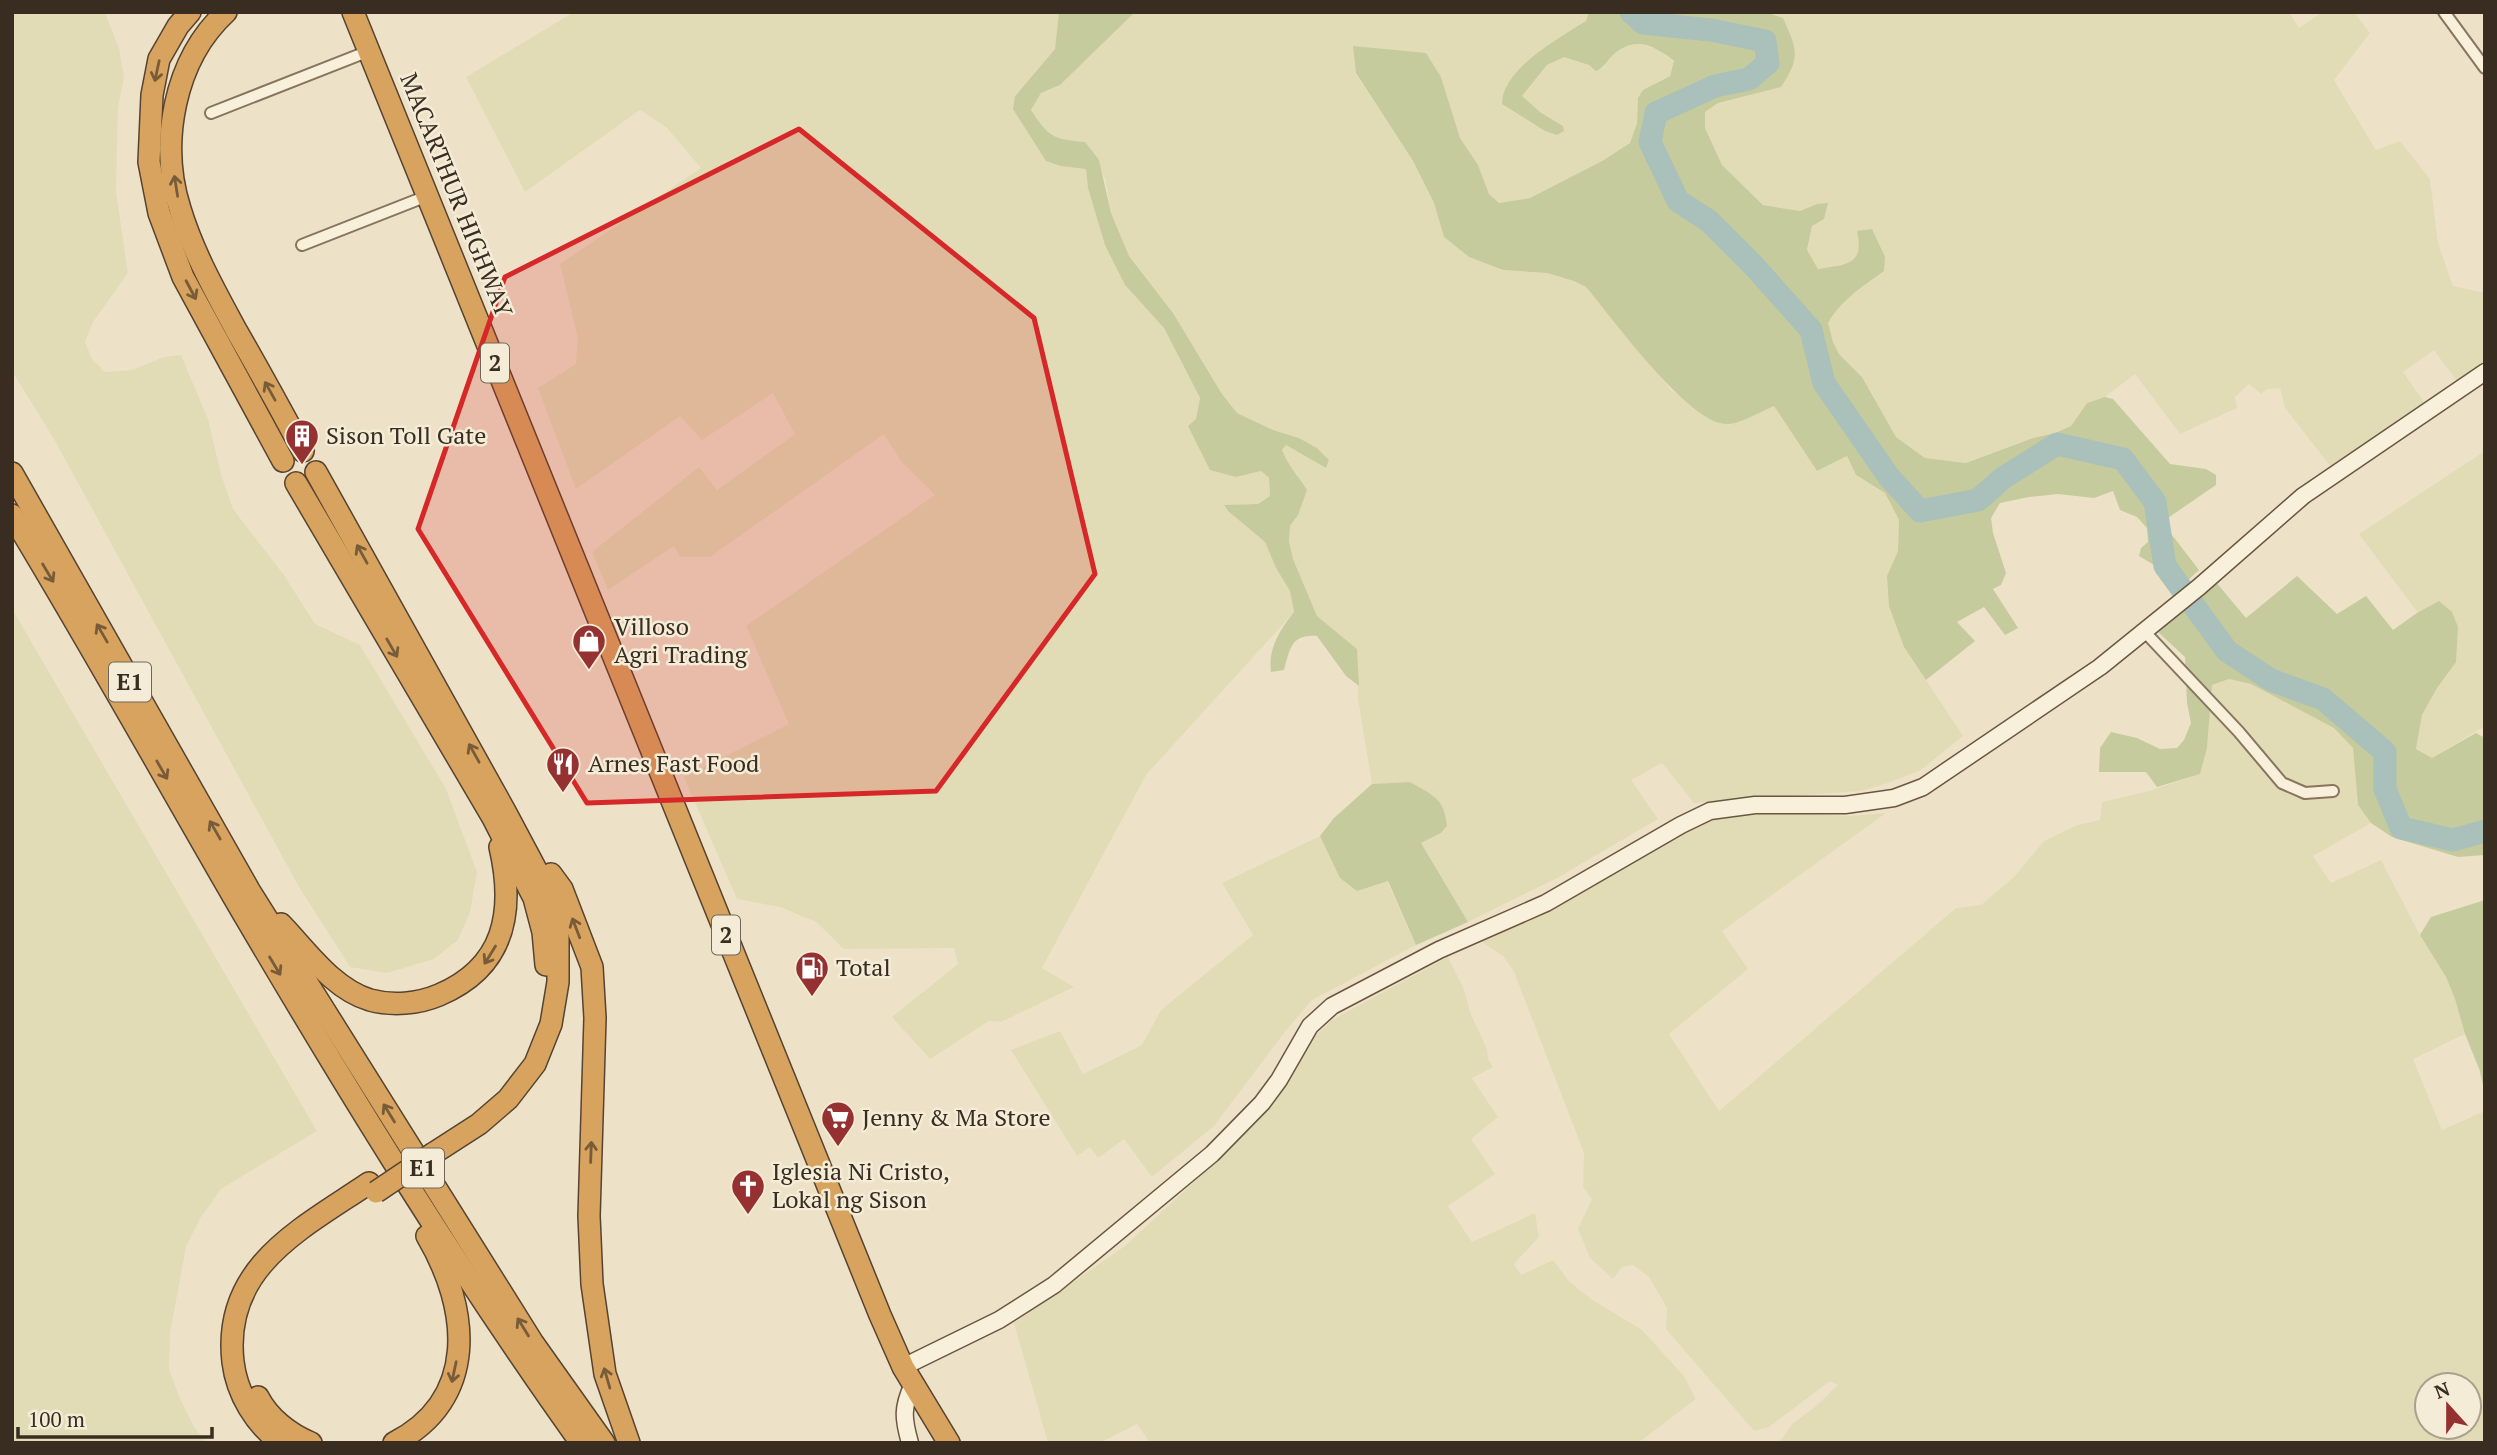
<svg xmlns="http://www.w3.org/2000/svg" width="2497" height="1455" font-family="'PT Serif',serif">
<rect width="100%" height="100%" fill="#ede2c8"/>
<g fill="#e2dcb6" fill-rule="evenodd">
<polygon points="12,12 105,13 119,48 124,77 118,108 116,192 128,273 93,322 85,342 92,359 105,372 132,370 164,357 181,355 208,419 221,474 233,509 284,575 315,624 360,645 446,789 477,872 470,912 458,940 434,959 387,973 350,967 299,887 55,441 12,371"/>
<polygon points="574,12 1059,12 1055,49 1015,95 1075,166 1086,168 1088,188 1125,285 1164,328 1200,398 1196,419 1236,477 1261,471 1269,478 1270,496 1258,504 1225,505 1228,511 1265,542 1276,568 1290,591 1294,612 1146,775 1042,968 1074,987 1001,1022 989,1021 930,1059 892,1017 958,964 954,948 844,949 816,922 780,907 737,899 684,777 789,724 746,626 935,495 901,461 884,434 710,557 680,557 674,546 608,590 592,552 699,467 717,490 795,434 773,393 702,440 680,416 576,489 538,388 576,364 578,338 560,264 701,168 666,127 640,110 525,192 466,77"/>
<polygon points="1135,12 1589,12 1586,21 1565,35 1503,104 1545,131 1557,135 1563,126 1540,112 1522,96 1547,65 1564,56 1603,68 1611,57 1626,45 1641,44 1658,49 1674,62 1670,76 1655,83 1638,98 1637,123 1630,143 1602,161 1530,198 1499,203 1489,194 1478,166 1460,138 1441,77 1356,74 1413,161 1434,203 1444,237 1469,257 1503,270 1547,273 1574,281 1586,287 1671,390 1728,425 1774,406 1817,471 1847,456 1856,475 1885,493 1899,520 1898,551 1887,576 1904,647 1963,736 1921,770 1888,783 1861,791 1694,803 1662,763 1631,780 1658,819 1557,878 1468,922 1421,843 1441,833 1447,827 1410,782 1372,784 1358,699 1357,649 1317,616 1293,559 1289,541 1290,526 1298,515 1298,475 1290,469 1281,451 1286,445 1326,468 1329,460 1317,448 1299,438 1273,430 1237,413 1222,394 1173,313 1129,256 1111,213 1105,178 1085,142 1058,139 1045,130 1031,110 1041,93 1060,85"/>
<polygon points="1765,12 2289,12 2299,28 2323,12 2354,12 2370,33 2334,80 2376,150 2400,141 2430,179 2438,243 2453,286 2485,293 2485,362 2456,380 2434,350 2403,372 2424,402 2331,467 2285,408 2280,388 2267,389 2261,394 2249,384 2235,397 2237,408 2180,434 2135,374 2105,397 2087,403 2071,426 2055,433 2033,438 1966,463 1925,458 1896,437 1862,377 1839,354 1833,342 1827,322 1836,309 1851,295 1884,271 1860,241 1858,255 1851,263 1818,269 1807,251 1817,204 1800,211 1763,205 1722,165 1705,128 1705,112 1718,103 1780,87 1783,18"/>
<polygon points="2485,451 2485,726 2432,758 2416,749 2422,715 2437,688 2439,602 2418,613 2359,534"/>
<polygon points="12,609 317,1131 221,1189 201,1217 186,1247 170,1333 169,1369 180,1399 194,1427 207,1443 12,1443"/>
<path d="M2229,679L2251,684L2310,713L2334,728L2353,748L2358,805L2371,823L2313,856L2331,883L2381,860L2420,935L2446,977L2455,999L2465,1034L2413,1059L2442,1130L2485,1111V1443H1779L1792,1424L1816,1406L1838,1385L1830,1381L1769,1427L1754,1431L1666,1329L1667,1308L1649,1277L1633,1265L1622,1267L1613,1279L1590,1258L1578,1229L1592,1199L1583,1187L1584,1153L1514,972L1503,956L1480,941L1712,818L1749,811L1850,816L1886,813L1722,931L1748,969L1669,1034L1719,1111L1956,908L1981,905L2014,877L2044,841L2077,825L2100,820L2102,802L2149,791L2200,774L2207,748L2212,685ZM2427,1385H2469V1427H2427Z"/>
<polygon points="1320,836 1340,877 1387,881 1416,945 1312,1000 1284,1033 1214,1126 1152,1177 1124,1139 1098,1158 1090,1147 1077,1156 1011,1050 1060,1031 1083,1074 1142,1045 1161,1010 1253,935 1222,883"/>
<polygon points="1448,957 1464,989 1470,1012 1487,1049 1488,1059 1493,1067 1472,1078 1498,1117 1471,1139 1495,1174 1448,1206 1472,1242 1535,1213 1539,1237 1514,1264 1521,1275 1553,1260 1569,1281 1591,1299 1642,1330 1684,1376 1696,1399 1638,1443 1150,1443 1137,1424 1099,1443 1048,1443 1014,1323 1125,1246 1220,1158 1309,1042 1332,1020"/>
</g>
<g fill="#c5cb9c">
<path d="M1059,12H1135L1060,85L1041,93L1031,110C1049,137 1052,139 1085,142L1099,160L1111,213L1129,256L1173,313L1222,394L1237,413L1273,430L1299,438L1317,448L1329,460L1326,468L1286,445L1282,450C1288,466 1298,475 1307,490L1298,515L1290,526L1289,541L1293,559L1317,616L1357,649L1359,686L1346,676L1317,636C1291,634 1290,649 1284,670L1271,672C1268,648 1280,630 1294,612L1290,591L1276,568L1265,542L1228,511L1224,505L1258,504L1270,496L1269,478L1261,471L1236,477L1210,470L1188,426L1196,419L1200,398L1164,328L1125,285L1105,245L1088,188L1086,169L1061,166L1046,161L1013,109L1015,96L1055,49Z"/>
<path d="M1589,12H1765L1783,18C1797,49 1801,57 1781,87L1718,103L1705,112V128L1722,165L1763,205L1800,211L1817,204L1828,203L1824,219L1812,226L1807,250L1818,269C1846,264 1865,266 1857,231L1872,229L1885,257L1884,271C1862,287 1841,300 1828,323L1833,342L1839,354L1862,377L1896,437L1925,458L1966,463L2033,438L2055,433L2071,426L2087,403L2105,397L2113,399L2170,464L2206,469L2216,475V485L2162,522L2199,570L2176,591L2154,565L2139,556L2141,548L2148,542L2147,528L2137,517L2120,510L2113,491L2094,498L2058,494L2029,497L2000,503L1991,518L1993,533L2006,573L2001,585L1993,589L2018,628L2005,635L1984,607L1957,622L1975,641L1926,680L1904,647L1889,606L1887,576L1898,551L1899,520L1885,493L1856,475L1847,456L1817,471L1774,406C1762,411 1741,423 1729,424C1691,428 1611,316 1586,287L1574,281L1547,273L1503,270L1469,257L1444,237L1434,203L1413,161L1356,73L1353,46L1426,53L1441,77L1460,138L1478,165L1489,194L1499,203L1530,198L1602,161L1630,143L1637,123L1638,98L1643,90L1670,76L1674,61C1654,45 1634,35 1612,56C1606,62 1605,67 1596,71L1589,65L1564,57L1547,65L1522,96L1540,112L1563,126L1564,131L1557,135L1545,131L1502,104C1502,69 1559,38 1586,21Z"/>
<polygon points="2297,576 2337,614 2366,596 2393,630 2417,613 2439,601 2452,612 2458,627 2456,662 2437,688 2422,715 2416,749 2432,758 2476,733 2485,738 2485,855 2458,857 2392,837 2371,823 2358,805 2353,748 2334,728 2251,684 2229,679 2212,685 2207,748 2200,774 2157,787 2146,772 2099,772 2100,748 2111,732 2137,738 2160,749 2177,748 2184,740 2191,723 2187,703 2185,657 2158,632 2215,581 2246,618"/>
<path d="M1410,782C1434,796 1444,798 1447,826L1441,833L1421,843L1468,922L1416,945L1388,881L1357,891L1340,878L1320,836L1334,818L1372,784Z"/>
<polygon points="2485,900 2485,1095 2480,1071 2465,1034 2455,999 2446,977 2420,935 2431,917"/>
</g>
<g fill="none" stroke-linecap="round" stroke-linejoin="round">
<polyline stroke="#a9c1ba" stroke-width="23" points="1631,12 1643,23 1711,30 1765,41 1768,63 1749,79 1715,86 1656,113 1650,142 1678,201 1709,221 1754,266 1811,330 1824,383 1889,477 1920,511 1978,500 2003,478 2057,444 2123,459 2155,502 2165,566 2227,651 2271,680 2323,699 2385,752 2385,789 2401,828 2453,840 2485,831"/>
<g stroke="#88755e" stroke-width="14">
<g id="street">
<polyline points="2444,12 2485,68"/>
<polyline points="211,113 369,51"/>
<polyline points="302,245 427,196"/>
<polyline points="2144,631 2239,732 2282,783 2305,793 2333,791"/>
</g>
</g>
<g stroke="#6a5641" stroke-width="19">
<g id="secondary">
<polyline points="903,1367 999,1320 1054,1285 1212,1154 1262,1103 1279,1080 1310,1026 1332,1006 1439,950 1546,903 1681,825 1710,811 1755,805 1845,805 1894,798 1923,787 2100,667 2199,587 2303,496 2485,372"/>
<path d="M910,1443C903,1418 902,1408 913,1384"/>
</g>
</g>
<g stroke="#564331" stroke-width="24">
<g id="highway">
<polyline points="190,12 178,26 159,59 152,95 149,162 159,213 183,277 283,461"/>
<path d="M226,12C174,60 159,143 180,209C193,252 215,291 236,330C259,370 281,410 303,451"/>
<polyline points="353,12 880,1315 903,1367 949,1443"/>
<polyline points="316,472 506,813 549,894 558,932 558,982 551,1024 535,1064 508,1099 479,1124 434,1153"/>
<polyline points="12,473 249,890 533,1343 604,1443"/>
<polyline points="296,483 493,818 534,898 543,932 546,965"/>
<path d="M12,515C91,645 164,777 240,908C347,1090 458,1271 581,1443"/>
<polyline points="551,874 562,889 592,967 595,1018 589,1216 592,1284 605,1374 629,1443"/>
<path d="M281,924C307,951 333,989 370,1000C392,1006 418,1004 439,995C505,967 515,912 500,847"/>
<path d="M258,1397C269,1418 289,1434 311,1443"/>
<path d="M281,1443C255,1424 237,1394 233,1362C222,1267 301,1229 369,1183"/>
<path d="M394,1443C479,1399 470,1309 427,1236"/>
</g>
</g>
<use href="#street" stroke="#f8f0db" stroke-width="10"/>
<use href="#secondary" stroke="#f8f0db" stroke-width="16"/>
<use href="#highway" stroke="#d7a35e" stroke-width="21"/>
<g stroke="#564331" stroke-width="24" stroke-linecap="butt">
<polyline id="highway-bridge" points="376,1192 434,1153"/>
</g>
<use href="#highway-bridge" stroke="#d7a35e" stroke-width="21"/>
</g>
<defs><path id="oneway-shaft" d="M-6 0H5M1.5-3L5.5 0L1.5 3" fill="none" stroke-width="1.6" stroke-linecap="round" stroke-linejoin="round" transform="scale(1.75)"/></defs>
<g stroke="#785c39">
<use href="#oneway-shaft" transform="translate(157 71) rotate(102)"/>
<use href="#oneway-shaft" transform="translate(176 186) rotate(-99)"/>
<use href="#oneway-shaft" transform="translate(191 290) rotate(62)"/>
<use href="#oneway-shaft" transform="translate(270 391) rotate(-119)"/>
<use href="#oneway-shaft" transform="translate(362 554) rotate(-119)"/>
<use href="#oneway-shaft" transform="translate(48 573) rotate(59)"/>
<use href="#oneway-shaft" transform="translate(102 633) rotate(-120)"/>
<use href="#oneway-shaft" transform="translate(392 648) rotate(60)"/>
<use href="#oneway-shaft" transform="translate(474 753) rotate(-119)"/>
<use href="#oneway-shaft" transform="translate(162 770) rotate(60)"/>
<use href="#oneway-shaft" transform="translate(215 830) rotate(-120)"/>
<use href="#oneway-shaft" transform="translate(576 928) rotate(-111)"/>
<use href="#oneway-shaft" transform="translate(490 955) rotate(122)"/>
<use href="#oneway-shaft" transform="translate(275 966) rotate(59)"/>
<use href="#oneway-shaft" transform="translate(389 1113) rotate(-122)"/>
<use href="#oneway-shaft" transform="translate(591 1152) rotate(-88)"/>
<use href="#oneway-shaft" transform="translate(523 1327) rotate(-122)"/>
<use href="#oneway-shaft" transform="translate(454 1372) rotate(102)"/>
<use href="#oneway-shaft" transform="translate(607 1378) rotate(-106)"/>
</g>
<path fill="#d62828" fill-opacity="0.2" stroke="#d62828" stroke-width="5" stroke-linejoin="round" d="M799,129L1034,318L1095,574L936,791L587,803L418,529L505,277Z"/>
<defs>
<g id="building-pin" transform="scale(1.75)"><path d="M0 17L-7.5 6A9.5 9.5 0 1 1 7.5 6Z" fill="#953130" stroke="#f4ecd7"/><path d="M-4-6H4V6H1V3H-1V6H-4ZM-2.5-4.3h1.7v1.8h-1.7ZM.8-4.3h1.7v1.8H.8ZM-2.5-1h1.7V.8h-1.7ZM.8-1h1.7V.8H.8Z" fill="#fff"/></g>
<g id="shop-pin" transform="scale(1.75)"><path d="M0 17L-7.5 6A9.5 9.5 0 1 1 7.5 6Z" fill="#953130" stroke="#f4ecd7"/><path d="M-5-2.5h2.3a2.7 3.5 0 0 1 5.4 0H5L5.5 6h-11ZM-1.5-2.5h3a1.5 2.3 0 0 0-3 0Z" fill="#fff"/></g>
<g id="restaurant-pin" transform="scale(1.75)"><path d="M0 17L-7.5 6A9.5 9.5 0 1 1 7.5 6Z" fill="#953130" stroke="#f4ecd7"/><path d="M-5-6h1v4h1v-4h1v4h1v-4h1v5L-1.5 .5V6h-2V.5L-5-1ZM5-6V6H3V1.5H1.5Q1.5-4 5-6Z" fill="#fff"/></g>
<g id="fuel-pin" transform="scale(1.75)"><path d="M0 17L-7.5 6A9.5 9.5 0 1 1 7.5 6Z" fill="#953130" stroke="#f4ecd7"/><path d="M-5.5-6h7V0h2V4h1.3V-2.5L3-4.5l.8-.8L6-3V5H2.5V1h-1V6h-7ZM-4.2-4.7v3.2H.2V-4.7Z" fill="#fff"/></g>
<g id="supermarket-pin" transform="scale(1.75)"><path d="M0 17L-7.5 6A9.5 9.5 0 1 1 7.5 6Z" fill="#953130" stroke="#f4ecd7"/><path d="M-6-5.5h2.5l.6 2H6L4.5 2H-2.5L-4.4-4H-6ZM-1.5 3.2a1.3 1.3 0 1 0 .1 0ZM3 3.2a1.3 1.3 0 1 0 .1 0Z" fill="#fff"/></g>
<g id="church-pin" transform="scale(1.75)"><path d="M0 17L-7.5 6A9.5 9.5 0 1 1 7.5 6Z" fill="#953130" stroke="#f4ecd7"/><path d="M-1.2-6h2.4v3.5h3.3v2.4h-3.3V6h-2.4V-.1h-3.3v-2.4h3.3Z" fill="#fff"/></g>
</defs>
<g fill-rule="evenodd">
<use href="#building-pin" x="302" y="436"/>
<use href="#shop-pin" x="589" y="641"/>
<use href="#restaurant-pin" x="563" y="764"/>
<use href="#fuel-pin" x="812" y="968"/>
<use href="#supermarket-pin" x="838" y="1118"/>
<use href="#church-pin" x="748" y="1186"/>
</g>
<g text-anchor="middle" stroke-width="5" stroke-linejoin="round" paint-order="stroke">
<g fill="#f4ecd7" stroke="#716658" stroke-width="2">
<rect x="481" y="343.5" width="28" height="39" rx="5"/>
<rect x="109" y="662.5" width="42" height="39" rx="5"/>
<rect x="712" y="915.5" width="28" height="39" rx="5"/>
<rect x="402" y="1148.5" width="42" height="39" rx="5"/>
</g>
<g font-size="23" font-weight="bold" fill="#392d21">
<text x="495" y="371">2</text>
<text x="130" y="690">E1</text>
<text x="726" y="943">2</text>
<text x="423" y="1176">E1</text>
</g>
<g font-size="24" fill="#392d21" stroke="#f4ecd7">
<text transform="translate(456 195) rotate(68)" y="8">MACARTHUR HIGHWAY</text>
</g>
<g font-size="24" fill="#392d21" stroke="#f4ecd7" text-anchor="start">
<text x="326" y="444">Sison Toll Gate</text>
<text x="614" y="635">Villoso<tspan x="614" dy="28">Agri Trading</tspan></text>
<text x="588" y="772">Arnes Fast Food</text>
<text x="836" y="976">Total</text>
<text x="862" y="1126">Jenny &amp; Ma Store</text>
<text x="772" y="1180">Iglesia Ni Cristo,<tspan x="772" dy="28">Lokal ng Sison</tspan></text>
</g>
</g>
<rect width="2497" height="1455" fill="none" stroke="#392d21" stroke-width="28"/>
<g transform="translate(2448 1406) rotate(339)"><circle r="33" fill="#f4ecd7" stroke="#a9a08e" stroke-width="2"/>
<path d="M0-5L12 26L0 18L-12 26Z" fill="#953130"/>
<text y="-10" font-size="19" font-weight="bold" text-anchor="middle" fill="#392d21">N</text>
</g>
<path d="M18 1427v10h194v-10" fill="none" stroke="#392d21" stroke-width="3.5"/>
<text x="28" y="1427" font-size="21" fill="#392d21" stroke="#f4ecd7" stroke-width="5" paint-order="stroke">100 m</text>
</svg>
